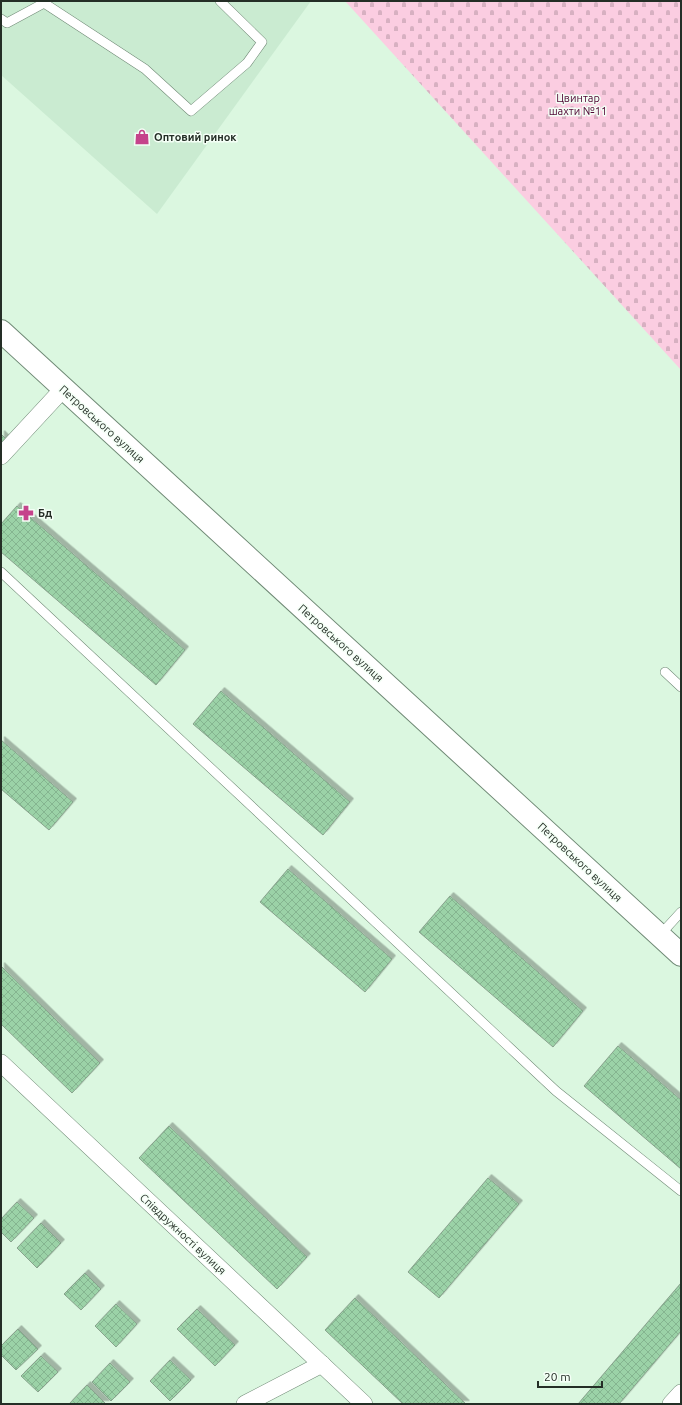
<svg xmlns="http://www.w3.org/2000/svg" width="682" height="1405" font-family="Ubuntu,sans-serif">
<defs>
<pattern id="cemetery-stones" width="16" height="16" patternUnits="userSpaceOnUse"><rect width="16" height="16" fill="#fbcde1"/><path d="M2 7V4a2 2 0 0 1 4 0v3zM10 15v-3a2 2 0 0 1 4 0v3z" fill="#d7b0c1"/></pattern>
<pattern id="building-cross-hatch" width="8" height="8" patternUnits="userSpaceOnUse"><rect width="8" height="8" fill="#9bd2a7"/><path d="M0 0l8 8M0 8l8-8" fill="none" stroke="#85b590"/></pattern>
<filter id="shadow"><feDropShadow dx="3.5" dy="-3.5" stdDeviation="0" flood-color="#0004"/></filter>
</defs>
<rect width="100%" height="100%" fill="#dbf7e0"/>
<polygon fill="#caebd1" points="1,1 311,1 157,214 1,75"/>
<polygon fill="url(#cemetery-stones)" points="345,1 681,1 681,370"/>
<g fill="url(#building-cross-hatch)" stroke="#88a28d" filter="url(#shadow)">
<polygon points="1,434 6,439 1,445"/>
<polygon points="17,506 185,650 156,685 1,552 1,524"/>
<polygon points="221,691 350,802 323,835 193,724"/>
<polygon points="1,740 73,802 49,830 1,789"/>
<polygon points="288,869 392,959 365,992 260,902"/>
<polygon points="450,896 583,1011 553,1047 419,932"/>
<polygon points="1,966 100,1063 72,1093 1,1024"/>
<polygon points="618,1046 681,1100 681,1169 584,1086"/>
<polygon points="169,1126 307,1257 277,1289 139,1158"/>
<polygon points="488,1178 519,1204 439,1298 408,1272"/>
<polygon points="17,1202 34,1218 11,1242 1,1232 1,1219"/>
<polygon points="41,1223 61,1243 37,1268 17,1248"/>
<polygon points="85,1273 101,1289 81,1310 64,1294"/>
<polygon points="681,1283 681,1331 619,1404 578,1404"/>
<polygon points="355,1298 466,1404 403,1404 325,1330"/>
<polygon points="116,1304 137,1324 116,1347 95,1326"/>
<polygon points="197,1309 235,1345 215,1366 177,1329"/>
<polygon points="18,1329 38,1349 16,1370 1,1355 1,1346"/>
<polygon points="41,1356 58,1372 38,1392 21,1376"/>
<polygon points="170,1360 191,1380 170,1401 150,1381"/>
<polygon points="110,1363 130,1382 111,1401 92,1382"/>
<polygon points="87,1385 106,1404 69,1404"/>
</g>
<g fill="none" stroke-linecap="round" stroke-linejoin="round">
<g stroke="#6f8975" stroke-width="10">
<g id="lane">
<polyline points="1,19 7,23 44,3 145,69 191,111 247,63 262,42 220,1"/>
<polyline points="1,572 556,1091 681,1191"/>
<polyline points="665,672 681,687"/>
<polyline points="660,935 681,912"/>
</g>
</g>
<g stroke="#6f8975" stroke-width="18">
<g id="street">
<polyline points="1,456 63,389"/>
<polyline points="1,1063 364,1404"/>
<polyline points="245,1404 322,1364"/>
<polyline points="671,1404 681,1393"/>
</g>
</g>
<g stroke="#6f8975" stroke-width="24">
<polyline id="secondary" points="1,331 681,955"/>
</g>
<use href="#lane" stroke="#fff" stroke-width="9"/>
<use href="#street" stroke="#fff" stroke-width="17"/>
<use href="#secondary" stroke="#fff" stroke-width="22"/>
</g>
<defs>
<g id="shop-bare" transform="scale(1.2)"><path d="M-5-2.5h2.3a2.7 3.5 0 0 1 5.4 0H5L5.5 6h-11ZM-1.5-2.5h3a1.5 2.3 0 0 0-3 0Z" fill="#c5438b" stroke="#f4fff6" stroke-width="2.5" paint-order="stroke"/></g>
<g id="pharmacy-bare" transform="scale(1.2)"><path d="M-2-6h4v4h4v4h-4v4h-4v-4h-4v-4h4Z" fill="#c5438b" stroke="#f4fff6" stroke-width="2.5" paint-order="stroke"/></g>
</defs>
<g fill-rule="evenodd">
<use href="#shop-bare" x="142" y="137"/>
<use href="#pharmacy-bare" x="26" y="513"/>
</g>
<g text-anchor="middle" stroke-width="3" stroke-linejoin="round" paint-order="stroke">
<g font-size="11" fill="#4f0432" stroke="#f4fff6">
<text x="578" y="102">Цвинтар<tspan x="578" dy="13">шахти №11</tspan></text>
</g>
<g font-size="11" font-weight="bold" fill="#242e26" stroke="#f4fff6" text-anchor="start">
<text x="154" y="141">Оптовий ринок</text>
<text x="38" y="517">Бд</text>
</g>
<g font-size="11" fill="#242e26" stroke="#f4fff6">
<text transform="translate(102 424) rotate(42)" y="4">Петровського вулиця</text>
<text transform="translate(341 643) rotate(42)" y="4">Петровського вулиця</text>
<text transform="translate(580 862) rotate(43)" y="4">Петровського вулиця</text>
<text transform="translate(183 1234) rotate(43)" y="4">Співдружності вулиця</text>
</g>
</g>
<rect width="682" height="1405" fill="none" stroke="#242e26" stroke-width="4"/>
<path d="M538 1381v6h64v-6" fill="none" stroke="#242e26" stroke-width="2"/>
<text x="544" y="1381" font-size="12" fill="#242e26" stroke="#f4fff6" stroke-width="3" paint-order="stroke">20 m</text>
</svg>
